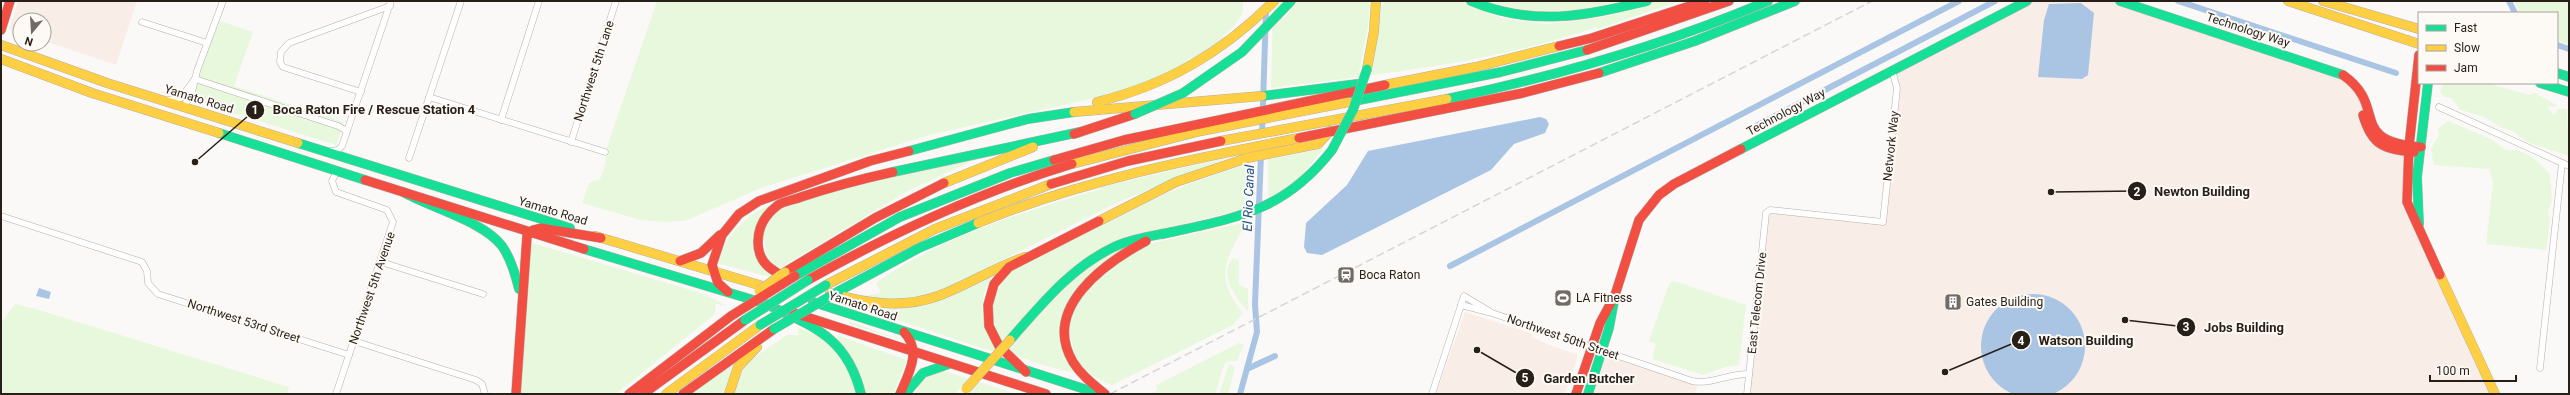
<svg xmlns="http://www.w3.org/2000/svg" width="2570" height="395" font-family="Roboto,sans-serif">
<rect width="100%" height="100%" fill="#fbf9f7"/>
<g fill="#f9ede8">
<polygon points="18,1 137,1 116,65 44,41 44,20 20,20 20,33 9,29"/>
<polygon points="2027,1 2120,1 2331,69 2361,93 2366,128 2409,152 2407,198 2495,394 1747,394 1767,211 1882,222 1897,88 1892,70"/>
<polygon points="1465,312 1533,334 1532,337 1552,346 1578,355 1565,394 1436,394"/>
<polygon points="1603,353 1698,384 1695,394 1590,394"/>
</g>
<g fill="#e8f8dc">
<polygon points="657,1 1243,1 1243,13 1234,26 1204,55 1160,78 1117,93 929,135 761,188 685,221 664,222 641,220 582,203 589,183 600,179 605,165 607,147"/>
<path d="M1273,1H1283L1282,21L1298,1H1370L1369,21L1359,73L1373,70L1382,1H1461L1501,18L1547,24L1603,17L1649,1H1680L1598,29L1597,27C1492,63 1381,74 1271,88Z"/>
<polygon points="1479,1 1632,1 1537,16"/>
<polygon points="2514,1 2569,1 2569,45 2557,41 2557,13 2520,13"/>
<path d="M220,21L253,32L234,86L344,122L336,145L195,101C192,79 212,43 220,21Z"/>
<polygon points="2443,83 2457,85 2462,83 2486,83 2529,95 2535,93 2558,106 2547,107 2554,115 2558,109 2567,109 2569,156 2527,142 2511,130 2502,128 2484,117 2461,110 2451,98 2444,97 2440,92"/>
<path d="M2448,121L2491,139L2506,150L2520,151L2533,157L2550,174L2552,201L2548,211L2550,221L2546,250L2486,244L2493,181L2489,169L2434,165C2431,153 2430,146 2439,136L2438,128Z"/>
<polygon points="1323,149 1300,178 1268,199 1268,159"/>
<path d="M983,156L906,192L780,268C761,262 768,246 762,233L776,211L822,194Z"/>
<path d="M1227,158L1116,203L947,288L934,293L890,301L862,296L881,293L876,283C939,237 1026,211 1101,189L1100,187Z"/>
<path d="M1246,164V171L1250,173L1247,208L1119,241L1061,290L1095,262L1128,245L1064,315L1075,373C1057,369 1036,364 1019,356C998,346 988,317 995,295C998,286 1005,280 1010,272L1156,198L1186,185Z"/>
<path d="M769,205L770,207L756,228L771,277L719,264C723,236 745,216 769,205Z"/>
<path d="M1246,222H1247C1226,259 1213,276 1243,313L1233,325L1112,385C1095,379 1078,368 1073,349C1070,337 1067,325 1072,313C1084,284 1125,255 1152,243Z"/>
<polygon points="529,242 704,294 725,305 715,304 715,314 616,394 519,394"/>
<path d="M1233,258L1239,260V285L1248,289V311C1237,300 1217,273 1233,258Z"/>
<path d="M995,272C972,304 985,324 1000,354L851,305L886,309Z"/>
<polygon points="1674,281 1746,305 1739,365 1725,367 1703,375 1652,359 1656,344 1649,341 1669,284"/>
<polygon points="15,304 36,309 289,387 287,394 1,394 1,323"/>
<polygon points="849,321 904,341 849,324"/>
<path d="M798,328C838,341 844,357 857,394H734L742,369L749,361L787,335H799Z"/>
<polygon points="836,335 907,360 893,394 865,394"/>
<path d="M1239,343L1244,344L1237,361L1226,362C1222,366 1219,386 1215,394L1152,393L1157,390L1156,385Z"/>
<polygon points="736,358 725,394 688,394"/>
<polygon points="1229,364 1235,367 1228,394 1219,394"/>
<path d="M942,371L947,372L1016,394H967L963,385L955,394H915C921,381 928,374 942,371Z"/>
</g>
<g fill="#aac5e4">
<polygon points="2081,3 2094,13 2088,75 2082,79 2038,77 2044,20 2049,4"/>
<polygon points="1540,117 1546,119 1549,124 1545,133 1514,144 1491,170 1322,255 1307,253 1304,247 1306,223 1347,185 1368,151"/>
<polygon points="39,288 51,292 49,299 36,296"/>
<circle cx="2033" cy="346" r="52"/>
</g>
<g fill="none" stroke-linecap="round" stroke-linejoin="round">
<g stroke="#aac5e4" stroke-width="6">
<polyline points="2178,1 2396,73"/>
<polyline points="2509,1 2515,13"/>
<polyline points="2557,45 2569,49"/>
<polyline points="1756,126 1995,1"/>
<polyline points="1262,135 1266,10"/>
<polyline points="1450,266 1959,1"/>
<polyline points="1247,369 1275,356"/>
<polyline points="1240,394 1257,332 1255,304 1261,154"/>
</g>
<g stroke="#b4afab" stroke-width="7">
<g id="street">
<polyline points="142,22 207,43"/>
<polyline points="195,79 338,126 347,131"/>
<polyline points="361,92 283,67 280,62 281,52 289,43 390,6"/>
<polyline points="429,97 605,152"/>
<polyline points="169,100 181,98 194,80"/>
<polyline points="183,107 191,96 197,71 223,1"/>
<polyline points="2439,107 2569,166"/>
<polyline points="501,120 539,1"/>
<polyline points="571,142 616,1"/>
<polyline points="331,151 338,150 342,146 391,1"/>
<polyline points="409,158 461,1"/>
<polyline points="1,216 142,262 147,271 148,283 158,294 349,355"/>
<polyline points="381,262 483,294"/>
<path d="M1461,305L1492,313L1692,381C1711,385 1730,373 1749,374"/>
<polyline points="354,341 476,380 482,384 485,394"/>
<polyline points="2540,368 2562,163"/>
<polyline points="336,394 393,222 387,210 336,192 332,181 337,171"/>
<polyline points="1432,394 1464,296 1489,311"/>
<polyline points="1747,394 1766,213 1770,210 1883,222 1897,88 1892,70"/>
</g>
</g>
<g stroke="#b4afab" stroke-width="10">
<g id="fast">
<path d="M1471,1C1533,27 1584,16 1647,1"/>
<polyline points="2120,1 2343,75"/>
<polyline points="1599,73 1695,41 1795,1"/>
<polyline points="2557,73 2569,77"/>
<polyline points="2540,83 2569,92"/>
<polyline points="1183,93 1242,52 1291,1"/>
<polyline points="1262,96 1357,84"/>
<path d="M1447,99C1558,76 1664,45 1768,1"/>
<polyline points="1349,102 1501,72 1587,50"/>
<polyline points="219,133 365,180"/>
<polyline points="298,143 570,228"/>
<polyline points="1741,149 2027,1"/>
<polyline points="909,151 1028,119 1074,112"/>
<polyline points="893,172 1080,132"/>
<path d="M403,192C431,208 483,221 502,246C511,259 515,274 519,289"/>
<polyline points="2419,224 2417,177 2428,83"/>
<polyline points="584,249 760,302"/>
<polyline points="795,276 900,217 1010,173 1054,160"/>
<polyline points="839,291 919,248 978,223"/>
<polyline points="813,302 1100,394"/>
<path d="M766,304C814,327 847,337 861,394"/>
<path d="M1010,340C1041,305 1072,266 1116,246C1134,238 1153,236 1172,232C1241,217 1286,209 1332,150"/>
<polyline points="905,394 923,373 949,364"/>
<polyline points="1588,394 1609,328 1614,301"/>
</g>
</g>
<g stroke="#b4afab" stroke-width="10">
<g id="slow">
<polyline points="2288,1 2419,44"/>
<polyline points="2323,1 2419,29"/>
<polyline points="1,45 107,83 298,143"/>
<polyline points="1,59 92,93 219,133"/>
<polyline points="1367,69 1374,31 1376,1"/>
<polyline points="1385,85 1476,67 1559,46"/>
<path d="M1097,102C1167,85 1223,52 1274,1"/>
<polyline points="1074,112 1262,96"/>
<polyline points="1221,141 1447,99"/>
<polyline points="1072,164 1201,131 1349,102"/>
<polyline points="944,183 1033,147"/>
<polyline points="1099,221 1176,182 1247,158 1318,144 1330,131"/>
<path d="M978,223C1080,181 1191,159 1299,138"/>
<polyline points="595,236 769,288"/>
<polyline points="2440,275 2495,394"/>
<polyline points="826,285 935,229 1051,184"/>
<path d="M830,293C866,303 902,309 938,296C968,285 995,267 1025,257"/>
<polyline points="666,394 760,325"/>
<polyline points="729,394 738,367 757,347"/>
</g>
</g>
<g stroke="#b4afab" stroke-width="10">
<g id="jam">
<polyline points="1,30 10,1"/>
<polyline points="1559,46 1592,38 1705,1"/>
<polyline points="1587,50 1729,1"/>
<polyline points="2419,55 2409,146 2407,202 2440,275"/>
<path d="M2343,75C2389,107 2346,141 2421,147"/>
<path d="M2363,115C2372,146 2384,149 2414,152"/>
<polyline points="1074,134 1135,114"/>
<polyline points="1299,138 1523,93 1599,73"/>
<polyline points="1054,160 1124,140 1385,85"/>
<polyline points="365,180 584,249"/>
<polyline points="1051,184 1128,161 1221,141"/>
<polyline points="680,261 701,253 720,235"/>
<polyline points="785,272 875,218 944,183"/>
<path d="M788,279C771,270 758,263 758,242C758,227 766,214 778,205C784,201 794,200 801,197C831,187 861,179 893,172"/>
<path d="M808,280C892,233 979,192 1072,164"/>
<polyline points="728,292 718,283 712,265 722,235 739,214 759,201 870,161 909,151"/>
<polyline points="794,313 1046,394"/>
<polyline points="1026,372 999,346 989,326 988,305 994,284 1009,267 1099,221"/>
<polyline points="516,394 527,236 533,230 541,228 601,238"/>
<polyline points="629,394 731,316"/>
<polyline points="643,394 745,320"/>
<polyline points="683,394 774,329"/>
<path d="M900,394C909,373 922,351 904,332"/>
<path d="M1105,394C1093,384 1081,375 1073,362C1041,308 1105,263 1146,241"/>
<polyline points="1576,394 1600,323 1615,295 1639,220 1659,195 1674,184 1741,149"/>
</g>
</g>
<use href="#street" stroke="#fefefe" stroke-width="6"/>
<use href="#fast" stroke="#16e098" stroke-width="9"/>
<use href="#slow" stroke="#ffcf43" stroke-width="9"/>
<use href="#jam" stroke="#f24e42" stroke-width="9"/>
<polyline stroke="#d6d6d5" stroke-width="1.5" stroke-dasharray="8 4" stroke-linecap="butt" points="1110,394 1872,1"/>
<g stroke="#b4afab" stroke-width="10" stroke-linecap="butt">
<g id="fast-bridge">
<polyline points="1135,114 1183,93"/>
<polyline points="1332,150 1353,110 1367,69"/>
<polyline points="745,320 808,280"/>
<polyline points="760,325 826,285"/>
<polyline points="774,329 839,291"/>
</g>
</g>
<g stroke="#b4afab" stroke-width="10" stroke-linecap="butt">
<g id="slow-bridge">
<polyline points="759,291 785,272"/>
<polyline points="966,389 1010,340"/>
</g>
</g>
<g stroke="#b4afab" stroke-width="10" stroke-linecap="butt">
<polyline id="jam-bridge" points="731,316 795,276"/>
</g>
<use href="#fast-bridge" stroke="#16e098" stroke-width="9"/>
<use href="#slow-bridge" stroke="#ffcf43" stroke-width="9"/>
<use href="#jam-bridge" stroke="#f24e42" stroke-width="9"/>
</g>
<defs>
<g id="station-square" transform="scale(0.9)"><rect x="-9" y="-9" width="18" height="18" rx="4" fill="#716b66" stroke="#fdf9f5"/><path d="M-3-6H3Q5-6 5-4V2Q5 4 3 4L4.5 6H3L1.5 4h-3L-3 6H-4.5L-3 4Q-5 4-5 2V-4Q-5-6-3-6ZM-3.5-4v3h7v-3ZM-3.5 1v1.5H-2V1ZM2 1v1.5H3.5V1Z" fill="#fff"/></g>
<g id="stadium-square" transform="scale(0.9)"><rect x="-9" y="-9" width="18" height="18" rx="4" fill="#716b66" stroke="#fdf9f5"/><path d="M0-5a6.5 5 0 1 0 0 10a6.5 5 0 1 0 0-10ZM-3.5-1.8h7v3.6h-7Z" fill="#fff"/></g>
<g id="building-square" transform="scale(0.9)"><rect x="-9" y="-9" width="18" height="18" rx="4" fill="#716b66" stroke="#fdf9f5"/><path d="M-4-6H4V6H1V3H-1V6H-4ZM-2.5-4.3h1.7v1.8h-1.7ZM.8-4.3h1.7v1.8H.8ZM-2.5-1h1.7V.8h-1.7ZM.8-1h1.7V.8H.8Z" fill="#fff"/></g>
</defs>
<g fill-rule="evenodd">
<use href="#station-square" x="1346" y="275"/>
<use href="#stadium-square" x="1563" y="298"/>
<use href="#building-square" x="1953" y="302"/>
</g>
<g text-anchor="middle" stroke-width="4" stroke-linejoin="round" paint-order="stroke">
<g font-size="12" fill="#271f18" stroke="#fdf9f5">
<text transform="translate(2248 30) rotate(18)" y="4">Technology Way</text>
<text transform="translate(594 71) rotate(-72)" y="4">Northwest 5th Lane</text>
<text transform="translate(199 99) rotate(17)" y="4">Yamato Road</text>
<text transform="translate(1786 112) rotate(-28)" y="4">Technology Way</text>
<text transform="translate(1891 146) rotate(-84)" y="4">Network Way</text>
<text transform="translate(553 211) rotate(17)" y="4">Yamato Road</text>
<text transform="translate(372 288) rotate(-71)" y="4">Northwest 5th Avenue</text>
<text transform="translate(1757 303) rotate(-84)" y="4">East Telecom Drive</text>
<text transform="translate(863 306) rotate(18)" y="4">Yamato Road</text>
<text transform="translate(244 321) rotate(18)" y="4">Northwest 53rd Street</text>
<text transform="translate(1563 337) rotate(19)" y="4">Northwest 50th Street</text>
</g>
<g font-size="12" fill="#271f18" stroke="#fdf9f5" text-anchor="start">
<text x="1359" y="279">Boca Raton</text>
<text x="1576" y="302">LA Fitness</text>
<text x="1966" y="306">Gates Building</text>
</g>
<g font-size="13" font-style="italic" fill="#1a4f87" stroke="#fdf9f5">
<text transform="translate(1248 198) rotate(-88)" y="5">El Rio Canal</text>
</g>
</g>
<path fill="none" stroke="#271f18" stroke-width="1.5" d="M195 162L255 110M2051 192L2137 191M2125 320L2186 327M1945 372L2021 340M1477 350L1525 378"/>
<g fill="#271f18" stroke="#fdf9f5" stroke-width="1.5">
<circle cx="195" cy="162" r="4"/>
<circle cx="2051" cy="192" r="4"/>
<circle cx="2125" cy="320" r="4"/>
<circle cx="1945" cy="372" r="4"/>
<circle cx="1477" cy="350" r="4"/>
<circle cx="255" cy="110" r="10"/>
<circle cx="2137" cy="191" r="10"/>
<circle cx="2186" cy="327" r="10"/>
<circle cx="2021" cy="340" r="10"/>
<circle cx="1525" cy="378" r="10"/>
</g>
<g font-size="12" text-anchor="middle" font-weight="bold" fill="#fff">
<text x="255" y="114">1</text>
<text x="2137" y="196">2</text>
<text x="2186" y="331">3</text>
<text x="2021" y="345">4</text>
<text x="1525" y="382">5</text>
</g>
<g font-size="13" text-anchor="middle" font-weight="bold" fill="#271f18" stroke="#fdf9f5" stroke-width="4" stroke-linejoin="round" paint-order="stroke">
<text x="374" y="114">Boca Raton Fire / Rescue Station 4</text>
<text x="2202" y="196">Newton Building</text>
<text x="2244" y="332">Jobs Building</text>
<text x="2086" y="345">Watson Building</text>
<text x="1589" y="383">Garden Butcher</text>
</g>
<rect width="2570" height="395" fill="none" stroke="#271f18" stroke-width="4"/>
<rect x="2418" y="12" width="140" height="72" fill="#fdf9f5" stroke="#a7a29d"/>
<rect x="2426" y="25" width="20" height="6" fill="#16e098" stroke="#a7a29d"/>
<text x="2454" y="32" font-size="12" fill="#271f18">Fast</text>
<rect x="2426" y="45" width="20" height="6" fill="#ffcf43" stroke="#a7a29d"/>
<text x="2454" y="52" font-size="12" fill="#271f18">Slow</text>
<rect x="2426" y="65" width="20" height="6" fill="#f24e42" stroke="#a7a29d"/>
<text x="2454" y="72" font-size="12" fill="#271f18">Jam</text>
<g transform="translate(32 32) rotate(198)"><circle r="19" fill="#fdf9f5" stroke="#a7a29d"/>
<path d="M0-3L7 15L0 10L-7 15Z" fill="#716b66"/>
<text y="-6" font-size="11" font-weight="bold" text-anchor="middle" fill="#271f18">N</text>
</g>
<path d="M2430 375v6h86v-6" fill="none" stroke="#271f18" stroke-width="2"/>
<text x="2436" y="375" font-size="12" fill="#271f18" stroke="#fdf9f5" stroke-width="3" paint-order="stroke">100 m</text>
</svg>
